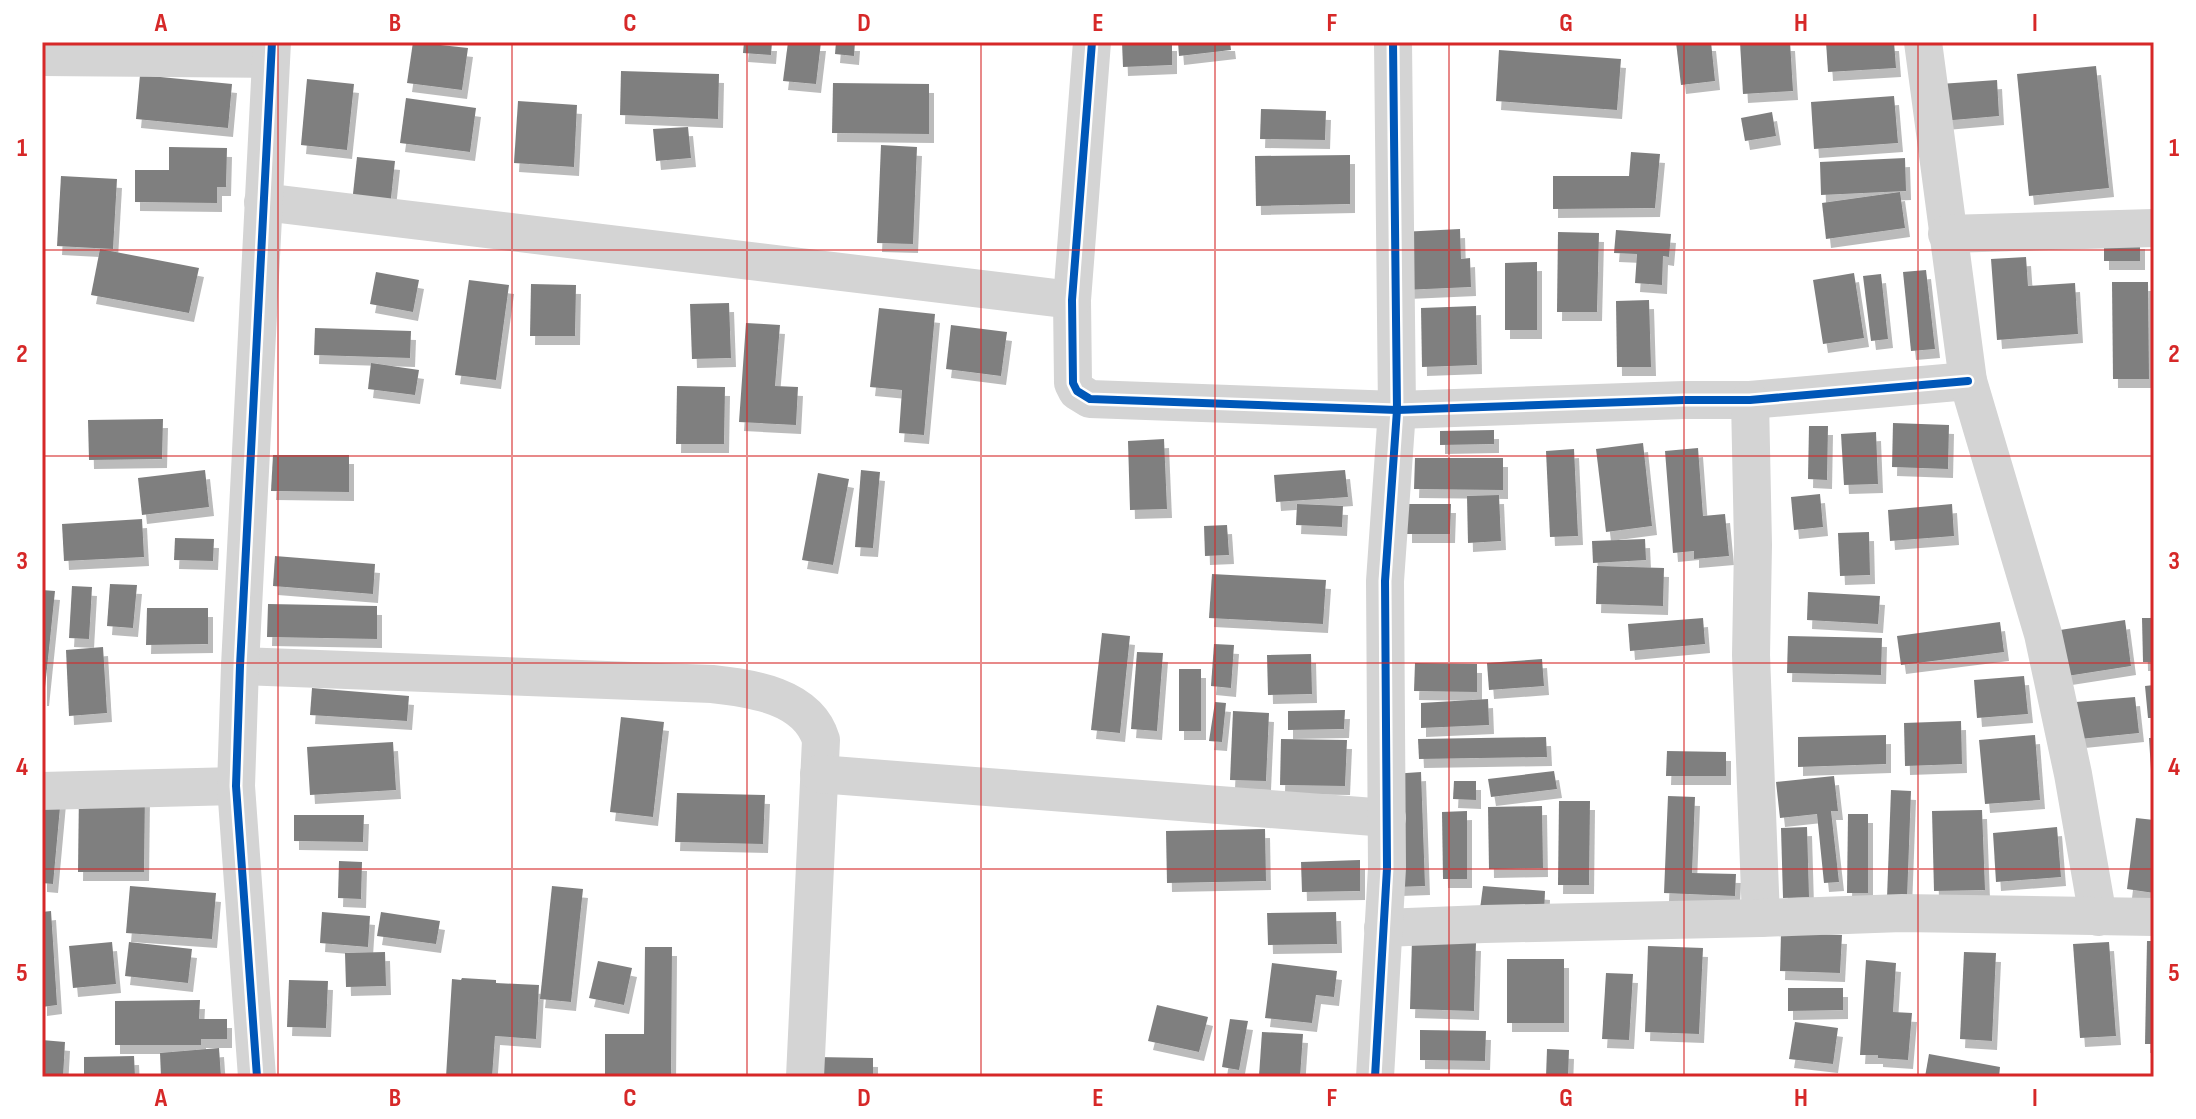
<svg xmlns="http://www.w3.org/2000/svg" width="2196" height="1119" font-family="'Sofia Sans Condensed',sans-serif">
<defs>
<filter id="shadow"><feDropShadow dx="5" dy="9" stdDeviation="0" flood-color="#0004"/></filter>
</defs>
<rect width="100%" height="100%" fill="#fff"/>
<g fill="#7f7f7f" filter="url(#shadow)">
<polygon points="413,42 468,48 462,90 407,83"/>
<polygon points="744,42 772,42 771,55 743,53"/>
<polygon points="788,42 821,42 816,84 783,81"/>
<polygon points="836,42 855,42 854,56 835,54"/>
<polygon points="1122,42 1172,42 1172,65 1123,67"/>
<polygon points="1178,42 1230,42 1231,50 1179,56"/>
<polygon points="1676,42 1711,42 1715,81 1681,85"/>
<polygon points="1740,42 1790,42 1793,91 1743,94"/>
<polygon points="1826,42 1894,42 1896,68 1828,72"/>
<polygon points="1499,50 1621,59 1617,110 1496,101"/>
<polygon points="2096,66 2109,188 2029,196 2017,74"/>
<polygon points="621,71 719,74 718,119 620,115"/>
<polygon points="140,75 232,84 228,128 136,119"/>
<polygon points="307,79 354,84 347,150 301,145"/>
<polygon points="1997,80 1999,116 1942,121 1940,84"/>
<polygon points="833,83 929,84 929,134 832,133"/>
<polygon points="1894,96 1898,143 1814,149 1811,102"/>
<polygon points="406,98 476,108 470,152 400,143"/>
<polygon points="518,101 577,105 574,167 514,163"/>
<polygon points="1261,109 1326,111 1325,140 1260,139"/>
<polygon points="1772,112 1776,136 1745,141 1741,118"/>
<polygon points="688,127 691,158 656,161 653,129"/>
<polygon points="881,145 917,147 913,244 877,243"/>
<polygon points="169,147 227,148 226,187 217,187 217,203 135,202 135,170 169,170"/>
<polygon points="1631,152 1660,154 1655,208 1553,209 1553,176 1629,176"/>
<polygon points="1350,155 1350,204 1256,206 1255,156"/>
<polygon points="357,157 395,161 390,207 352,203"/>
<polygon points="1905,158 1906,191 1821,195 1820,162"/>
<polygon points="61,176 117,179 113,249 57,246"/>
<polygon points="1900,192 1905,228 1826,239 1822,203"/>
<polygon points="1460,229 1461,259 1470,258 1471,287 1404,290 1401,232"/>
<polygon points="1616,230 1671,234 1669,257 1663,256 1662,285 1635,283 1637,254 1614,253"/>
<polygon points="1558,232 1599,233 1597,312 1557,312"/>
<rect x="2104" y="240" width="36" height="21"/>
<polygon points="100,249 199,268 189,313 91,295"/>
<polygon points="2026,257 2028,286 2075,283 2078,334 1997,340 1991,259"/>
<polygon points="1537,262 1537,330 1505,330 1505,263"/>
<polygon points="1926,270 1935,349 1911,351 1903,272"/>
<polygon points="376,272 419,280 413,312 370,304"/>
<polygon points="1854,273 1864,338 1823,344 1813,280"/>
<polygon points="1881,274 1888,339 1871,341 1863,276"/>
<polygon points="469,280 509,285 496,380 455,375"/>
<polygon points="2112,282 2148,282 2149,379 2113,379"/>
<polygon points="531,284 576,285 575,336 530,336"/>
<polygon points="1649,300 1651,367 1617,367 1616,301"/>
<polygon points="729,303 731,358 692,359 690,304"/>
<polygon points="1476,306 1477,365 1422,367 1421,308"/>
<polygon points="879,308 935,314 924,435 899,433 902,390 870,387"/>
<polygon points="746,323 780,325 775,386 798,387 796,425 739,422"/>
<polygon points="951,325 1007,332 1001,376 946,369"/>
<polygon points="315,328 411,331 410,358 314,355"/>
<polygon points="371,363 419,370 415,395 368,389"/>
<polygon points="677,386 725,387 724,444 676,444"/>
<polygon points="163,419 162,459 89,460 88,420"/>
<polygon points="1893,423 1949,425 1948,469 1892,467"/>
<polygon points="1809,426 1828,426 1827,480 1808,479"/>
<polygon points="1494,430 1494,444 1440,445 1440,431"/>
<polygon points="1876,432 1878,484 1844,485 1841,434"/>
<polygon points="1164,439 1167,509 1130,510 1128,441"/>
<polygon points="1643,443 1652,526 1606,532 1596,449"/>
<polygon points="1698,448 1703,516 1725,514 1729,556 1694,559 1694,551 1673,553 1665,451"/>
<polygon points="1574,449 1578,536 1550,537 1546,451"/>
<polygon points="273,455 349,455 349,492 271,491"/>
<polygon points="1415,458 1503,458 1503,490 1414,489"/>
<polygon points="205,470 209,507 142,515 138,478"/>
<polygon points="861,470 880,472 873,548 855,547"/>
<polygon points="1345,470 1348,497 1276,502 1274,475"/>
<polygon points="818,473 849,479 833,565 802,560"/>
<polygon points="1820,494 1823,527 1794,530 1791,497"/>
<polygon points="1499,495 1501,541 1468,543 1467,496"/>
<polygon points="1297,504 1343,506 1342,527 1296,525"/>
<polygon points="1407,504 1451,504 1450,534 1407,534"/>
<polygon points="1952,504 1954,536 1890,541 1888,510"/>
<polygon points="142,519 144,557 64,561 62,524"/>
<polygon points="1227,525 1229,555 1205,556 1204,526"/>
<polygon points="1869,532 1870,575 1840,576 1838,533"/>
<polygon points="175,538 214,539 213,561 174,560"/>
<polygon points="1645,539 1646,560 1593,563 1592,541"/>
<polygon points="275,556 375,564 373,594 273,586"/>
<polygon points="1597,566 1664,568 1663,606 1596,604"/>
<polygon points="1212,574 1326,580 1323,624 1209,618"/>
<polygon points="110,584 137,585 133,628 107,626"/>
<polygon points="72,586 92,587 89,639 69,638"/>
<polygon points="42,590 55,591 44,697 42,697"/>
<polygon points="1808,592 1880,596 1878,624 1807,620"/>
<polygon points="268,604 377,606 377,639 267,637"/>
<polygon points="147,608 208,608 208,644 146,645"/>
<polygon points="1703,618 1705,644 1630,651 1628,624"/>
<polygon points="2142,618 2154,618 2154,662 2143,662"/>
<polygon points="2125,620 2131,666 2067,676 2060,630"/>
<polygon points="2000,622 2004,652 1901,665 1897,636"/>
<polygon points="1102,633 1130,636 1120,733 1091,730"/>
<polygon points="1788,636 1882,638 1881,675 1787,673"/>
<polygon points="1214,644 1234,645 1231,688 1211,686"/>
<polygon points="103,647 107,713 69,716 66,650"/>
<polygon points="1137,652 1163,653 1157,731 1131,729"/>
<polygon points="1311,654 1312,694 1268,695 1267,655"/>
<polygon points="1542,659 1544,686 1489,690 1487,663"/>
<polygon points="1415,663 1477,664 1477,692 1414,691"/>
<rect x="1179" y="669" width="22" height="62"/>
<polygon points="2024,676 2028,714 1977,718 1974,680"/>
<polygon points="2154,685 2154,718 2148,718 2145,686"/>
<polygon points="312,688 409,696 407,721 310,715"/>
<polygon points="2135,697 2139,733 2080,739 2076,702"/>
<polygon points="1488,699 1489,725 1421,728 1421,703"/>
<polygon points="1215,702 1226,703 1222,742 1209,741"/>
<polygon points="1345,710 1344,729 1288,730 1288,711"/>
<polygon points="1233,711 1269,713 1266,781 1230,780"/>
<polygon points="621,717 664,722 653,817 610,812"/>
<polygon points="1961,721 1962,764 1905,766 1904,723"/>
<polygon points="1886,735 1886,764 1798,767 1798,737"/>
<polygon points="2035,735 2040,800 1985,804 1979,740"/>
<polygon points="1546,737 1547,757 1419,759 1418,739"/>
<polygon points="2149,738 2154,738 2154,786 2152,786"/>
<polygon points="1281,739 1347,740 1345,786 1280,785"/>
<polygon points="393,742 396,790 310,795 307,747"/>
<polygon points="1667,751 1726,752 1726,776 1666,776"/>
<polygon points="1554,771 1557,789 1491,797 1488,779"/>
<polygon points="1421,772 1425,886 1396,887 1392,774"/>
<polygon points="1834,776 1838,811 1831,811 1839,882 1824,883 1817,814 1780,818 1776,782"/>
<polygon points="1454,781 1476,781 1476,800 1453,799"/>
<polygon points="79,790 145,790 144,872 78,872"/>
<polygon points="1891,790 1911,791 1907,899 1887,898"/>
<polygon points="677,793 765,795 763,844 675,842"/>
<polygon points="42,794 61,796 53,884 42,883"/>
<polygon points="1668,796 1695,797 1692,873 1736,874 1735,896 1664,893"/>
<polygon points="1559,801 1590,801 1589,885 1558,885"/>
<polygon points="1542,806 1543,868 1489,869 1488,807"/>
<polygon points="1982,810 1985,890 1934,891 1932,811"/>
<polygon points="1467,811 1467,879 1443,879 1442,812"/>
<polygon points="1848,814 1868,814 1868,893 1847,893"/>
<polygon points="294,815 364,815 363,842 294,841"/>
<polygon points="2136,818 2154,820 2154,893 2127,889"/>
<polygon points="1807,827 1809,897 1783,898 1781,828"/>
<polygon points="2057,827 2061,877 1996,882 1993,833"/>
<polygon points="1265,829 1266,881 1167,883 1166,831"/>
<polygon points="1360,860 1360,891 1302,892 1301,862"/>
<polygon points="339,861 362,862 361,899 338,898"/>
<polygon points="130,886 216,893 212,939 126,933"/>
<polygon points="552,886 583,889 571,1002 540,999"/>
<polygon points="1483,886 1545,891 1544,914 1480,909"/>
<polygon points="51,911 57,1005 42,1007 42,912"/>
<polygon points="322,912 370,916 368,947 320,943"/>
<polygon points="381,912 440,921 436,944 377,936"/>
<polygon points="1336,912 1337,944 1268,945 1267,913"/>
<polygon points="1781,933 1842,935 1840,973 1780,971"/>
<polygon points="1412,940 1476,942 1474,1011 1410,1009"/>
<polygon points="2147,941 2154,941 2154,1044 2145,1044"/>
<polygon points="112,942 116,984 73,988 69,946"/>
<polygon points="129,942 192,949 188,983 125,976"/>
<polygon points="2109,942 2116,1036 2080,1038 2073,944"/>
<polygon points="1648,946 1703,948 1699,1034 1645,1032"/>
<polygon points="645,947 672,947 671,1075 605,1074 605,1034 644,1034"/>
<polygon points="385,952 386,986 346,987 345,953"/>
<polygon points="1964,952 1996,953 1992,1041 1960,1039"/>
<rect x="1507" y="959" width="57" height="64"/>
<polygon points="1866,960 1896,963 1893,1012 1912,1013 1908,1060 1878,1058 1878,1055 1860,1055"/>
<polygon points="598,961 632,968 624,1005 589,998"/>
<polygon points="1272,963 1337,971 1334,997 1316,995 1312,1023 1265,1018"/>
<polygon points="1606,973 1633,974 1629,1040 1602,1039"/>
<polygon points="462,978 496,980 496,983 539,985 536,1039 495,1036 492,1077 446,1077 452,979 461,980"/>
<polygon points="289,980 328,981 326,1028 287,1027"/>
<polygon points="1788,988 1843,988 1843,1010 1788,1011"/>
<polygon points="200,1000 199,1019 227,1019 227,1039 201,1039 201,1045 115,1045 115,1001"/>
<polygon points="1157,1005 1208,1017 1199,1052 1148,1041"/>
<polygon points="1230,1019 1248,1021 1239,1070 1222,1067"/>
<polygon points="1795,1022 1838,1028 1833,1064 1789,1059"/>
<polygon points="1420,1030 1486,1031 1485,1061 1420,1060"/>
<polygon points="1262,1032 1303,1034 1300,1077 1259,1076"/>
<polygon points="42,1040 65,1042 63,1077 42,1077"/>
<polygon points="219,1048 221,1077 161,1077 160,1053"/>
<polygon points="1547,1049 1569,1050 1568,1077 1546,1077"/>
<polygon points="1929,1054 2000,1067 1999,1077 1925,1077"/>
<polygon points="134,1056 135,1077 84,1077 84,1057"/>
<polygon points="816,1057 873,1058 873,1077 816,1077"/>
<rect x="1427" y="1074" width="61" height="3"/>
</g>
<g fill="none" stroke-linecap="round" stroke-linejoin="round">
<g stroke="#d4d4d4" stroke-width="38">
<polyline points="1092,42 1072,300 1073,383 1077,391 1090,399 1397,410 1684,400 1750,400 1968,381"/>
<polyline points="1923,42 1968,381 2043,634 2073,774 2098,917"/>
<polyline points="42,57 271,59"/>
<polyline points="263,202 1072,300"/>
<polyline points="1947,234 2154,228"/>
<polyline points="1750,400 1753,545 1751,655 1761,918"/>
<path d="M240,666L712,684C751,688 808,696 821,740L805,1077"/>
<polyline points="819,774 1387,818"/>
<polyline points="42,791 236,786"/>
<polyline points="1383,928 1484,924 1761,918 1902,913 2154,917"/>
<polyline points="257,1077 236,786 240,666 272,42"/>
<polyline points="1375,1077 1387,868 1385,581 1397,410 1393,42"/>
</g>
<g stroke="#fff" stroke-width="13">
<g id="cycleway">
<polyline points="1092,42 1072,300 1073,383 1077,391 1090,399 1397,410 1684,400 1750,400 1968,381"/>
<polyline points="257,1077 236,786 240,666 272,42"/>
<polyline points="1375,1077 1387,868 1385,581 1397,410 1393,42"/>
</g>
</g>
<use href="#cycleway" stroke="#0057b8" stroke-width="8"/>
</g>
<path fill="none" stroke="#d62828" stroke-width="2" stroke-opacity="0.55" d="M278,42V1077M512,42V1077M747,42V1077M981,42V1077M1215,42V1077M1449,42V1077M1684,42V1077M1918,42V1077M42,250H2154M42,456H2154M42,663H2154M42,869H2154"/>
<rect width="2196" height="1119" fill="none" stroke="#ffffff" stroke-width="88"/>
<rect x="44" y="44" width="2108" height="1031" fill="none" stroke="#d62828" stroke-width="3"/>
<g font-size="26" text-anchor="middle" font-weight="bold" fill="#d62828">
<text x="161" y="31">A</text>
<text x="395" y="31">B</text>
<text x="630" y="31">C</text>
<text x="864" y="31">D</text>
<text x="1098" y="31">E</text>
<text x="1332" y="31">F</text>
<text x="1566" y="31">G</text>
<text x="1801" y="31">H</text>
<text x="2035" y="31">I</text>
<text x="22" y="156">1</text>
<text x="2174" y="156">1</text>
<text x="22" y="362">2</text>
<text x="2174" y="362">2</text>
<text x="22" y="569">3</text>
<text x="2174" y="569">3</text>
<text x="22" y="775">4</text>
<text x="2174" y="775">4</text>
<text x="22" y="981">5</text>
<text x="2174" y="981">5</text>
<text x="161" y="1106">A</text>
<text x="395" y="1106">B</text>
<text x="630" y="1106">C</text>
<text x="864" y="1106">D</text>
<text x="1098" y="1106">E</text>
<text x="1332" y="1106">F</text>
<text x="1566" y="1106">G</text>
<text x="1801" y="1106">H</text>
<text x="2035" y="1106">I</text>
</g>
</svg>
